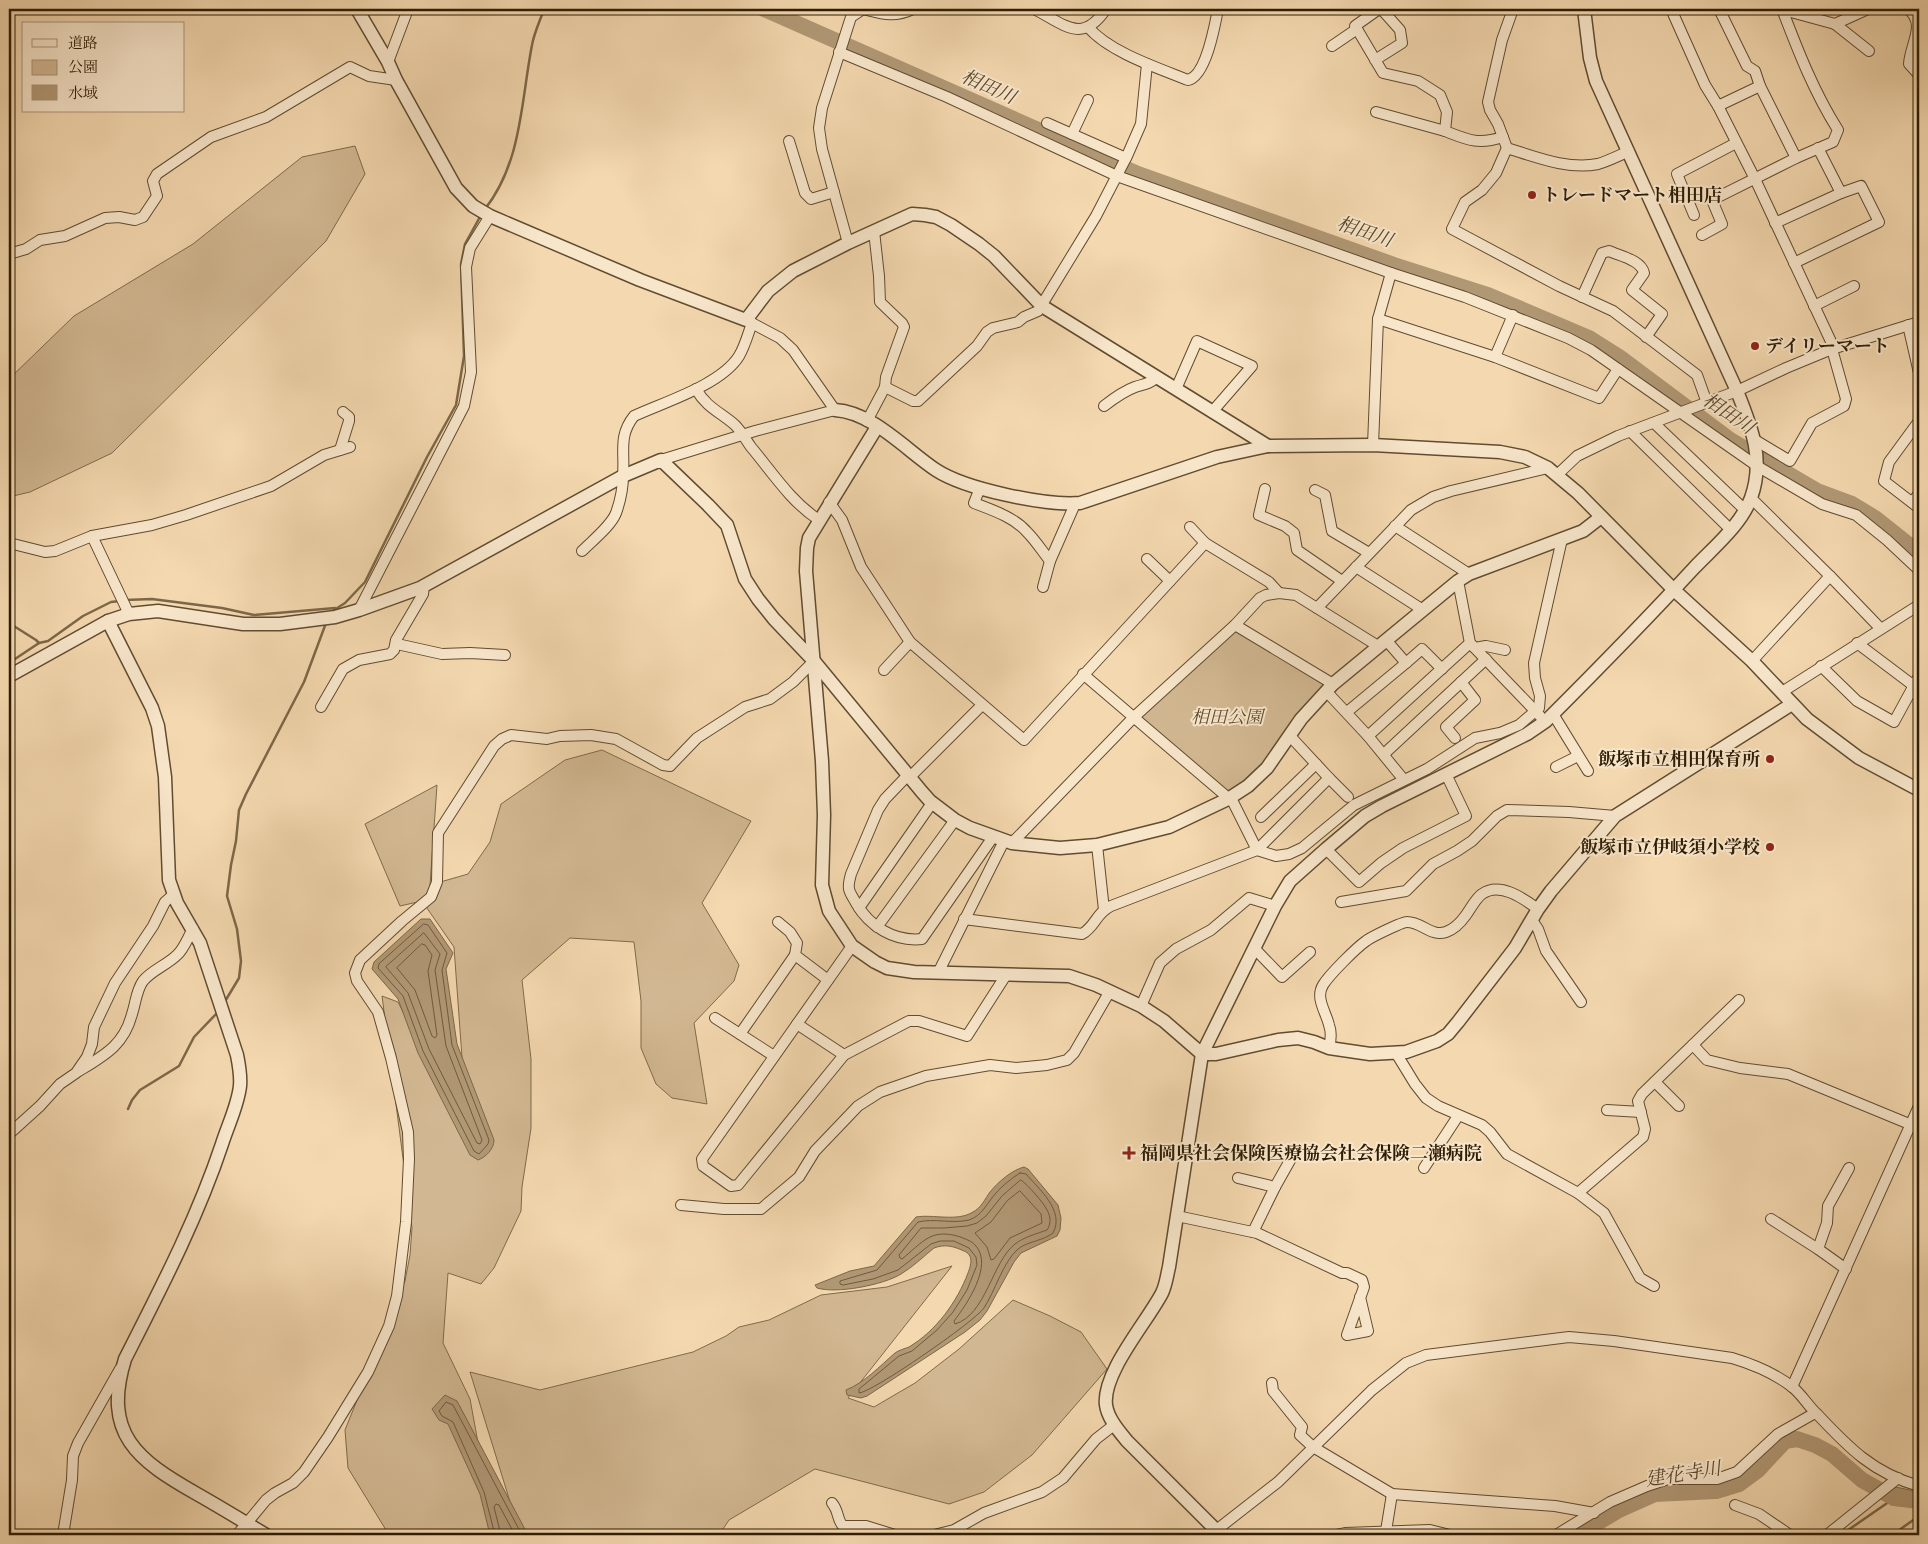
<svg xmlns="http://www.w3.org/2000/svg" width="1928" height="1544" font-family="'IM FELL French Canon','Noto Serif JP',serif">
<rect width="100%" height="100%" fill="#f4d8af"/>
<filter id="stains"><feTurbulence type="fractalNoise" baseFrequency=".004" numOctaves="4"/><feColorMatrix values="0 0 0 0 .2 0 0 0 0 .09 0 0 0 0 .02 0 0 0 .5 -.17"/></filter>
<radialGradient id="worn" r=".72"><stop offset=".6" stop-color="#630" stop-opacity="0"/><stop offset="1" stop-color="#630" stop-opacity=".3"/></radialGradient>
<g fill="#d2b892" stroke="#806a4c">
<polygon points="355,146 365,174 326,241 112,453 30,492 9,497 9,379 74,316 193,244 302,157"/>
<polygon points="1235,630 1323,684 1322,689 1261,769 1232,792 1219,788 1142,721 1141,715"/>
<polygon points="602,750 751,821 702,903 739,965 734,981 694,1023 707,1104 672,1098 656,1084 641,1048 641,1001 634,942 570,938 522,980 531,1059 531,1128 522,1187 521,1211 494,1268 481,1284 448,1273 443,1343 470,1399 495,1535 389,1535 348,1468 345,1430 405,1281 410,1255 412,1228 382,996 398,1002 468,1140 454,947 422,901 400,906 365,824 437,785 430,885 468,874 490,842 501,804 565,760"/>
<polygon points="952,1266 848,1398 874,1407 915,1383 959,1349 1013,1300 1050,1316 1081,1332 1107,1369 1032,1455 984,1492 949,1504 815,1469 729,1520 723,1529 723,1535 523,1535 520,1534 470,1372 540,1390 693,1352 726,1336 739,1327 769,1320 821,1295 887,1287"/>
</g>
<g fill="#b19875" stroke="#7d6748">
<path d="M421,919H430L453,953L446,969L457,1044L494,1140C494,1149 486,1157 478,1160L470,1155L418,1053L398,999L372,969L374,962Z"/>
<path d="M1024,1167L1028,1169L1058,1205L1061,1218L1060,1230L1057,1236L1021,1253L1014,1262L987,1311L980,1320L965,1332L867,1396L861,1398L847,1395L846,1390C864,1383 880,1366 895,1353C899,1350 904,1349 909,1347C936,1331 957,1302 968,1273C971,1265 974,1255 964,1251C953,1246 945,1244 934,1248C924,1256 913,1267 901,1274C883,1285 837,1294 817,1288L815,1285L850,1271L874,1266L916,1217C933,1214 957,1222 973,1212C981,1208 985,1199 990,1192C998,1182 1012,1170 1024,1167Z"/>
<polygon points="445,1395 457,1401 528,1535 490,1535 480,1494 448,1424 439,1420 432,1409"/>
<polygon points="1896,1487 1919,1492 1919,1507 1895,1502 1884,1497"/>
</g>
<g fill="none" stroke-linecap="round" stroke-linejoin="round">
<g stroke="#705a3d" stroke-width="1">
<polygon points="424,924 428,925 447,953 442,970 452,1045 489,1140 488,1144 479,1154 474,1151 423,1051 403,996 378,968 379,964"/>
<polygon points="424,933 440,954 435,970 446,1046 482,1140 480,1144 477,1143 429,1049 408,993 386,967"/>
<polygon points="422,944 425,945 432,955 428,971 437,1035 435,1038 432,1036 415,990 397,968"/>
<path d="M1020,1173L1026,1174C1039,1189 1065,1211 1053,1233C1043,1241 1028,1241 1018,1249C1003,1262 995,1291 984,1308C974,1322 873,1392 859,1393V1389L899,1356L912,1351L937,1330L953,1312L967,1290L977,1265L976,1257L969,1248L954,1241H940L931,1244L898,1270L873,1279L843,1285L840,1284V1281L877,1270L918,1222C934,1218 952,1224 969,1220C982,1216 987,1203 996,1193C1002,1186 1012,1178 1020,1173Z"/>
<path d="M1021,1180C1027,1184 1044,1203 1047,1210C1051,1217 1051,1224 1047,1230C1036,1234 1024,1237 1015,1244C992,1262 986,1315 955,1324L954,1321C967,1304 993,1266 976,1246C973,1242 968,1240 963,1238C953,1234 940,1232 930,1237C920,1242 911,1252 902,1259L900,1258L899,1255L921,1228H944L967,1226L977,1223L986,1216L1002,1196Z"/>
<polygon points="1020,1191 1041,1214 1042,1223 1010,1238 994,1259 991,1260 987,1247 975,1233 991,1222 1007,1201"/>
<polyline points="1919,1496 1898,1492 1895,1495 1897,1498 1919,1502"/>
<polyline points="495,1535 484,1492 453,1422 442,1416 439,1411 446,1402 453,1405 522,1535"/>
<polyline points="501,1535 494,1507 496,1504 499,1505 515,1535"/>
</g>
<g stroke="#7d6748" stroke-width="2.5">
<path d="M485,209C522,162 521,101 532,45C534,33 540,21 544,9"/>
<polyline points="125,600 152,599 222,608 254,615 335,608"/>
<polyline points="331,612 345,603 365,582 427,457 456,405 464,356 461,264 465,244 481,215"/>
<polyline points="9,623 36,640 39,643"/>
<polyline points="9,663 39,643 48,641 83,616 111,602 120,601"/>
<polyline points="224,1003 239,978 241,961 237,929 227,896 231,865 236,841 239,810 246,794 304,682 326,623"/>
<polyline points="128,1109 132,1100 140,1090 179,1066 194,1037 218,1012"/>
<polyline points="1841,1535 1893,1499"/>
<polyline points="1892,1535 1919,1516"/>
</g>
<g stroke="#b19875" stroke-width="16">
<polyline points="764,9 1138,174 1394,265 1488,295 1589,338 1619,357 1730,440 1817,491 1852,504 1875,518 1919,553"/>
<polyline points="1577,1535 1619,1510 1655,1494 1716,1491 1739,1484 1758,1470 1785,1441 1797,1439 1815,1445 1832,1454 1862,1480 1894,1498 1919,1501"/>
</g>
<g stroke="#604c30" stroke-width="12">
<g id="minor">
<path d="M1034,9C1064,24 1082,45 1106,9"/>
<path d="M1513,9L1502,40L1488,102L1490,110L1498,124L1507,148C1536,157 1568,170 1598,164C1608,161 1618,156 1627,152"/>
<polyline points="1671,9 1705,85 1718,106 1755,179 1834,348"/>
<polyline points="1719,9 1747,66 1755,71 1760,86 1796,158"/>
<polyline points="1780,9 1835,24 1868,9"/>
<path d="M1908,9C1927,24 1910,44 1909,64L1919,75"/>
<polyline points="1835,24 1869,51"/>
<path d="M1088,27C1109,52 1158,68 1188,80C1206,76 1215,25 1218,9"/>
<polyline points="1332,46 1357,29"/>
<polyline points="839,52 947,97 1117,176 1391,273 1465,297 1568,338 1591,350 1757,466 1822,504 1856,515 1887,540 1919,570"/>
<path d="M1375,60L1402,43L1400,30L1384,12L1379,9L1355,26L1357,29L1383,73L1418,81L1440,95L1447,112L1445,131C1468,140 1478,145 1503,137"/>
<polyline points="388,62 408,9"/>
<polyline points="1718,106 1760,86"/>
<polyline points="1376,112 1445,131"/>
<polyline points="1047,123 1126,158"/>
<polyline points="1072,134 1088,100"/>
<polyline points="789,141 805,193 811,199 834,192"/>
<polyline points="1507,148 1496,173 1482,190 1465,202 1452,229 1559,286 1613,311 1697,375 1707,403"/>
<polyline points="1694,215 1677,174 1736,143"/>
<polyline points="1775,223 1841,193"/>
<polyline points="1919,224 1919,227"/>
<path d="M1702,235L1722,224L1712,200L1796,158L1833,142L1838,130C1814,92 1798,51 1782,9"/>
<path d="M848,243L822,149L819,128L822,108L851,17L863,9C883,14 894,18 913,9"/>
<polyline points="9,254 26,249 40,240 65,236 105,218 119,217 135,220 143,217 157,196 153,181 157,174 211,137 266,117 350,67 369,76 396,80"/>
<polyline points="1794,263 1879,222 1861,186 1841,193 1818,148"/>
<path d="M1582,297L1602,253L1609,251C1620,256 1641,260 1644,273L1632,290L1662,314L1646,337"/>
<polyline points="1814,306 1854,286"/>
<polyline points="1378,319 1495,357 1599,398 1618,369"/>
<polyline points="1908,325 1919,373"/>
<polyline points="1495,357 1513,315"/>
<polyline points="885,387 913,401 918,401 977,346 987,332 993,328 1018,322 1024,317 1038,311 1096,216 1127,156 1141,124 1147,64"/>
<path d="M696,389C706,407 720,412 735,425C741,431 746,440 751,447C772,472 791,502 819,520"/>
<polyline points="1176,389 1197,341 1252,366 1212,412"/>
<path d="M1104,406C1113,399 1124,391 1135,387C1144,384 1150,384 1157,377"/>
<polyline points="867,421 885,387 886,377 904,327 902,323 880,302 879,276 874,231"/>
<polyline points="1919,421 1889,462 1884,481 1919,508"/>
<polyline points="1654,423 1744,509"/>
<polyline points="1630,431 1731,530"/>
<polyline points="1755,440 1790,461 1812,423 1844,406 1846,399 1832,349"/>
<polyline points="1373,445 1378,319 1391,273"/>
<polyline points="340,450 349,421 349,417 343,412"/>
<polyline points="661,460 755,431 835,410 793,350 780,338 746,320"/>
<polyline points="1557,475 1577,456 1618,436 1737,391 1786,368 1832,349 1919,322"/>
<path d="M980,488L974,503C992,510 1014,517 1027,532C1036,541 1042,551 1050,561"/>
<polyline points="1265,489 1259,515 1285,526 1294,533 1297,550 1342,581"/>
<polyline points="1315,490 1325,495 1332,531 1369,553"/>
<polyline points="1751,498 1830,576 1752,661"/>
<polyline points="829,502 842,520 861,567 910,642"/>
<polyline points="1912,502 1919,494"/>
<polyline points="1395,526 1469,574"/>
<polyline points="1190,527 1205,543"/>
<polyline points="92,536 129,614"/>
<polyline points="9,543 45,552 55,551 92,536 152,525 186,515 271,486 324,455 350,447"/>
<path d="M582,551C592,541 611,526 616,513C620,502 623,487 623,475C625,452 618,436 634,416C664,402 721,385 739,356C745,346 748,334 752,323"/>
<polyline points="1147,559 1170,581"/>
<polyline points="1356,567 1423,610"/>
<polyline points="1830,576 1880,628"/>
<polyline points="1458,581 1470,643 1540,716"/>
<polyline points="1043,587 1050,561 1075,504"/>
<polyline points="1317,608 1411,510 1433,497 1451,491 1548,468"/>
<polyline points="359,610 464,406 471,372 466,267 470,248 490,216"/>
<polyline points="1235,625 1333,684"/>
<polyline points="1857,643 1918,689"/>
<polyline points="397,644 442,654 470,653 505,655"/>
<polyline points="1475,648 1486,646 1505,650"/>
<polyline points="1406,663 1422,649 1442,669"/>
<polyline points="1821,666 1857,701 1894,722 1919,676"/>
<polyline points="884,670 910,642 1024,740 1205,543 1269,582 1279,593"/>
<polyline points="1083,674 1233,802 1257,850 1276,856 1289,854 1302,848 1354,805 1427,769 1475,738 1500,733 1519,725 1539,708 1540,696 1535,678 1534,663 1562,539"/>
<polyline points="1326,691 1368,736 1404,780"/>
<polyline points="1782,692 1919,605"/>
<polyline points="321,707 343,669 359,660 390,654 394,650 396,640 423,594 424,585"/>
<polyline points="1347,712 1406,663 1386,640"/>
<polyline points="1553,714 1588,771"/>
<polyline points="1290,736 1329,778"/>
<polyline points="1368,736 1470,643"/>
<polyline points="1455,738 1446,727 1475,700 1461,682"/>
<polyline points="1384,754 1486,659"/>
<polyline points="1556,767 1578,756"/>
<path d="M908,775L885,799L878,810L851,874C850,878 848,884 849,889C850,894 854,899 856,903C869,926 894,942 922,939L993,837"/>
<polyline points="910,777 982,705"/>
<polyline points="1261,817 1316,764"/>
<polyline points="1012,843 1134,717 1235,625 1260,598 1266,595 1279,593 1296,595 1378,646"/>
<polyline points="1097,845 1104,910"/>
<polyline points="1326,849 1359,882 1381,863 1403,848 1466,816 1446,774"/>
<polyline points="1341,902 1406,891 1433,864 1457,851 1472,841 1497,816 1507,810 1569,812 1615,816"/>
<polyline points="859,908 932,803"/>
<path d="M964,919L1082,934C1096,926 1095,914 1111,906L1257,850L1329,778L1348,797"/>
<polyline points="1532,920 1538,929 1546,951 1581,1002"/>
<polyline points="778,922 790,932 797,943 795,955 828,980"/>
<polyline points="877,927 955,820"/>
<polyline points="852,946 702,1159 703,1166 731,1186 738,1185 844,1055 909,1021 919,1021 967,1036 1006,975"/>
<polyline points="1254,948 1282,977 1310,952"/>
<polyline points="938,973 1004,841"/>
<polyline points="1141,1006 1160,963 1176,949 1211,930 1249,898 1275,906"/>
<polyline points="715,1018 774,1056"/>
<polyline points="797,1024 844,1055"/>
<polyline points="740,1034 795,955"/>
<polyline points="1693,1045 1707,1060 1740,1068 1788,1074 1919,1128"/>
<path d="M1329,1048C1331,1040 1332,1033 1329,1025C1326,1012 1315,998 1323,985C1329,975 1356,948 1366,941C1371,937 1402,922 1407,922C1422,922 1431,937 1446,932C1455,929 1461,922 1466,915C1471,908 1476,898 1482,894C1500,881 1524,899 1538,909"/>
<polyline points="1396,1053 1415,1084 1426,1098 1438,1106 1482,1125 1490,1132 1507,1154 1578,1193 1643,1137 1645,1129 1638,1101 1642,1094 1739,1000"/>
<path d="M79,1071C105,1055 124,1045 132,1014C136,1002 136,991 143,981C152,970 167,965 177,955C184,949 188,937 193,929"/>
<polyline points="1655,1082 1679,1106"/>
<polyline points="1607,1110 1641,1112"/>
<polyline points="9,1134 40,1106 60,1084 76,1073 87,1057 92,1044 94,1027 115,983 153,926 165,902 173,895"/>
<polyline points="1424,1168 1458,1116"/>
<polyline points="1238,1178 1275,1187 1253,1232"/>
<polyline points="1275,1187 1293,1155"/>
<polyline points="1578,1193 1604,1213 1640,1278 1654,1286"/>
<polyline points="681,1205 724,1209 761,1209 799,1177 815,1151 858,1106 880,1092 926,1076 990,1065 1016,1068 1047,1065 1067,1060 1074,1053 1110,991"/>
<polyline points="1177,1216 1257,1233 1342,1273 1347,1273 1362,1280 1364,1287 1347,1335 1368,1331 1360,1297"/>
<polyline points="1771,1219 1818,1249"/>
<polyline points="1846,1269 1818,1249 1827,1223 1828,1206 1849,1168"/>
<polyline points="1272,1383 1273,1391 1302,1427 1300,1435 1313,1447 1392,1494 1555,1506 1594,1513"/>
<polyline points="1792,1387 1919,1106"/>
<path d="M832,1503C839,1511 837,1520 843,1526H866L895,1535"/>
<polyline points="1735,1505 1759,1514 1790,1535"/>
<polyline points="1386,1531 1392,1494"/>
<polyline points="63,1535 72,1480 73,1456 78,1443 120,1369"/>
<polyline points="237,1535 266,1500 275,1493 293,1483 304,1472 328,1437 368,1372 389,1326 397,1296 406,1222 409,1159 408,1132 391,1058 378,1012 357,981 355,973 360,960 402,921 431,897 437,882 438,833 494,746 502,739 511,735 547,739 560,736 591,735 616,739 663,765 670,766 697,738 745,707 770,699 793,682 814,661"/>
<polyline points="934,1535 954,1530 984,1513 1042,1492 1063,1478 1096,1439 1114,1425"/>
<path d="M1210,1535L1278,1482L1372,1390L1406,1363L1426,1355L1569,1337L1614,1341L1732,1358C1752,1364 1774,1373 1791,1386C1801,1393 1808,1406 1817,1414C1849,1448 1873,1473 1919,1486"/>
<polyline points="1336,1535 1345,1533 1430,1530 1450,1535"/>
<polyline points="1556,1535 1610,1502 1647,1486 1668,1479 1717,1479 1737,1472 1778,1434 1815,1413"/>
<polyline points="1827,1535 1898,1478"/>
</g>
</g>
<g stroke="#604c30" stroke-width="15">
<g id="tertiary">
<polyline points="357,9 388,62 396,80 456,188 473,206 490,216 640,280 746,320 768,291 793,271 848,243 912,214 925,215 936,217 951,225 979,244 994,256 1042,306 1268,446"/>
<path d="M835,410C872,412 906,450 936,470C965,489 1045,506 1080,503L1217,457L1268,446L1373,445L1500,452L1525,457L1548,468L1578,493L1674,590L1752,661L1807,719L1859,758L1919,790"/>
<polyline points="877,427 809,538 807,548 806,571 822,761 824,815 822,885 829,911 852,946 875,962 887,968 914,972 1069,976 1096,985 1141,1006 1164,1021 1202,1054 1216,1054 1278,1040 1298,1038 1314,1042 1329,1048 1370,1054 1406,1052 1437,1041 1448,1034 1458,1022 1515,948 1538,909 1551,891 1615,816 1792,704"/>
<path d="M108,621L152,708L158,726L165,777L169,880L177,903L200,943L237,1055C239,1065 241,1076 240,1086C238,1105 228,1125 222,1144C197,1219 161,1288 125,1359C102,1434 137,1460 197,1494C220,1507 243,1521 266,1535"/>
<polyline points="9,676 108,621 129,614 158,611 243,624 280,624 335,617 359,610 420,588 623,476 661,460 708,505 727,525 745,579 758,599 774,619 814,661 922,792 930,801 955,820 970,828 1012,843 1060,848 1097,845 1169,827 1228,799 1248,786 1267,768 1301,719 1333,684 1458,581 1469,574 1583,531 1601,517"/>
<path d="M1221,1535L1127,1441C1119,1431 1108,1419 1106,1405C1102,1373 1147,1322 1162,1293C1166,1285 1167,1275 1169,1267L1202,1054L1275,906L1290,881L1326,849L1365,816L1382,806L1527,734L1546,721C1596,671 1646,620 1694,568C1714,547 1741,525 1751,498C1765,459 1751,426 1737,391L1596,81L1590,58L1584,9"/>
</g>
</g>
<use href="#minor" stroke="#f8e6cb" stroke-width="10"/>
<use href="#tertiary" stroke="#f8e6cb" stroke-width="12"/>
</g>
<g fill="#8f2418" stroke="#f8e6cb" stroke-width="2">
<circle cx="1532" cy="195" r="5"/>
<circle cx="1755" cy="346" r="5"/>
<circle cx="1770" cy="759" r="5"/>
<circle cx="1770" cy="847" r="5"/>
<path d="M1126.5 1145.5h5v5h5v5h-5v5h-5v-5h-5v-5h5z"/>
</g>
<g text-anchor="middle" stroke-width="4" stroke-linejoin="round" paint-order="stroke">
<g font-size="18" font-weight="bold" fill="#2e1d05" stroke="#f8e6cb" text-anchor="start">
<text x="1542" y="201">トレードマート相田店</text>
<text x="1765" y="352">デイリーマート</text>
<text x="1760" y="765" text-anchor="end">飯塚市立相田保育所</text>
<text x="1760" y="853" text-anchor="end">飯塚市立伊岐須小学校</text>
<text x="1140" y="1159">福岡県社会保険医療協会社会保険二瀬病院</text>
</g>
<g font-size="18" font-style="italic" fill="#5f4c2f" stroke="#f8e6cb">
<text x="1227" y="723">相田公園</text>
</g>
<g font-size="19" font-style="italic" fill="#5c482c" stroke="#f8e6cb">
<text transform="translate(989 86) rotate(24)" y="7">相田川</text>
<text transform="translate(1365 231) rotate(19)" y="7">相田川</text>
<text transform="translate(1729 413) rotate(34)" y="7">相田川</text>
<text transform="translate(1683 1473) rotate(-9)" y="7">建花寺川</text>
</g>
</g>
<rect width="1928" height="1544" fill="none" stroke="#f4d8af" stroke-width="30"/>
<rect x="10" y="10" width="1908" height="1524" fill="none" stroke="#2e1d05" stroke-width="2.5"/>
<rect x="15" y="15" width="1898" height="1514" fill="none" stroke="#2e1d05"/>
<rect x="22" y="22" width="162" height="90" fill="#f8e6cb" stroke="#a7967c"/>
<rect x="32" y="39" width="25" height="8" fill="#f8e6cb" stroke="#a7967c"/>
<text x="68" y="48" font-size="15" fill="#2e1d05">道路</text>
<rect x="32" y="60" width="25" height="15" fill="#d2b892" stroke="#a7967c"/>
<text x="68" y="72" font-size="15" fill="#2e1d05">公園</text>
<rect x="32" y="85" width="25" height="15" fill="#b19875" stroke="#a7967c"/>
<text x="68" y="98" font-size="15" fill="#2e1d05">水域</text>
<rect width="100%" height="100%" filter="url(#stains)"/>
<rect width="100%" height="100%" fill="url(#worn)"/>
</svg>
